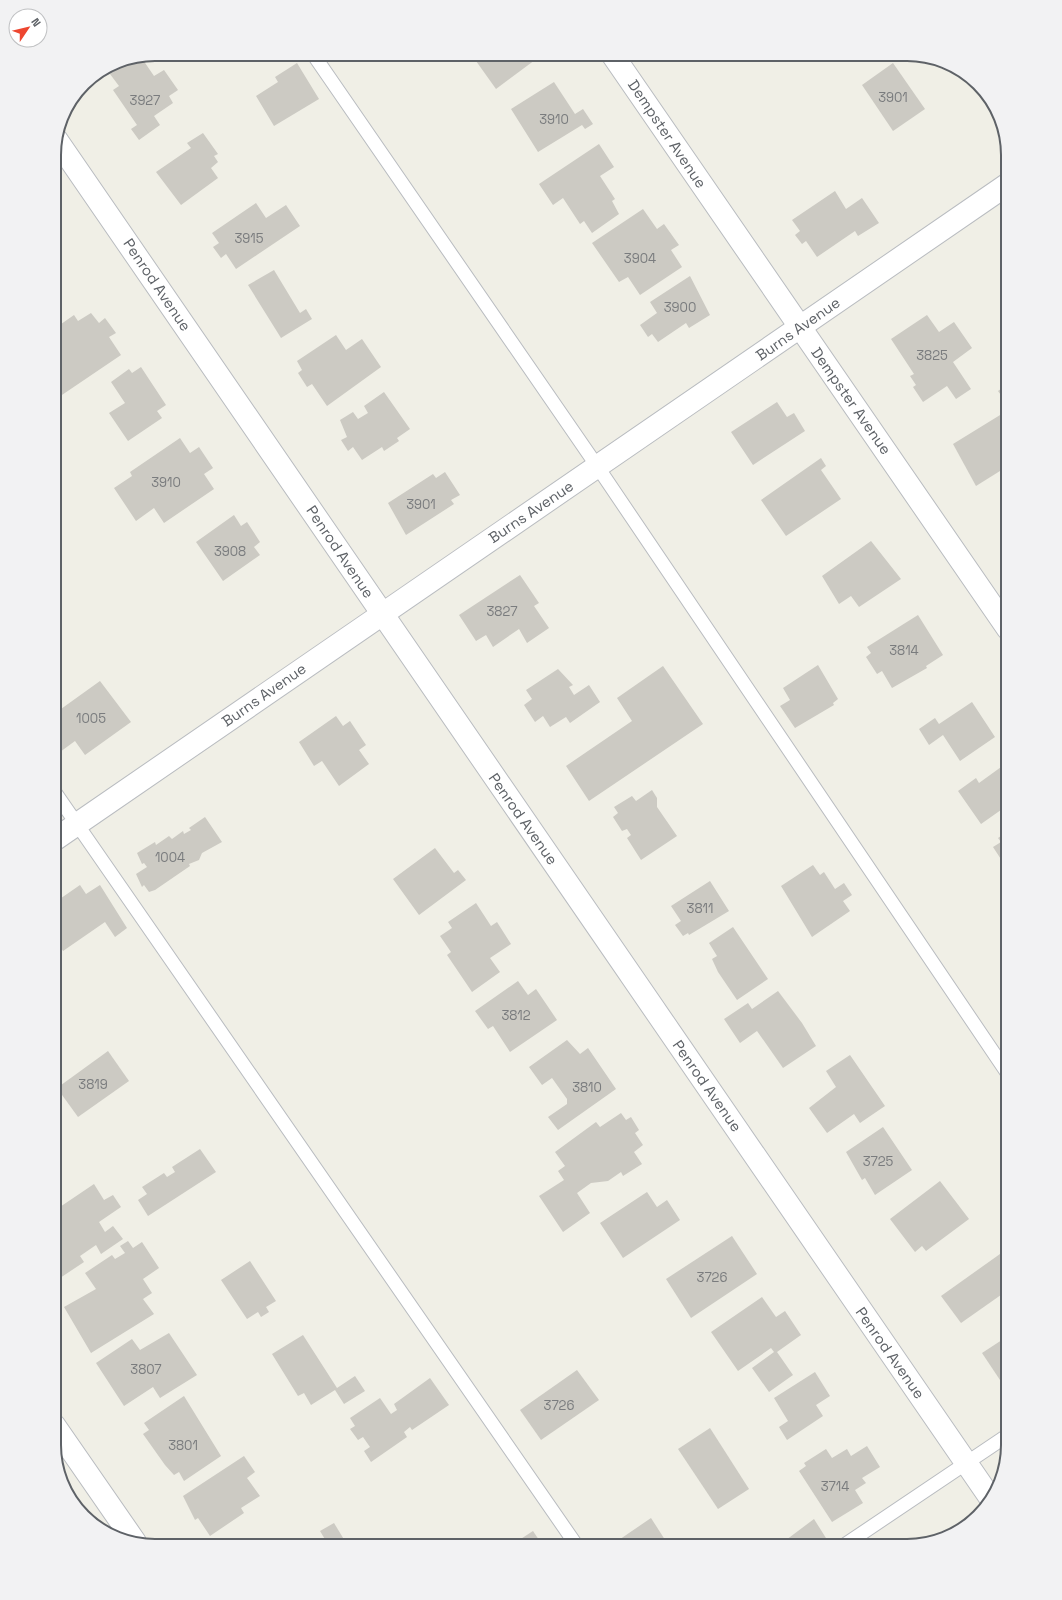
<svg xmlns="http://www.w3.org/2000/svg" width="1062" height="1600" font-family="'Space Grotesk',sans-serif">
<rect width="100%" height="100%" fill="#f0efe6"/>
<g fill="#cccac3">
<polygon points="471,54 536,54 539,57 496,89"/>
<polygon points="141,57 154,76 164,70 178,90 169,96 173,103 154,116 160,125 139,140 131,129 137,125 113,90 119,86 110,74 133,58"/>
<polygon points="297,63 319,99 274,126 256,96 278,82 275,77"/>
<polygon points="893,63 925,109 893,131 862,85"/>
<polygon points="554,82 575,114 583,109 593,124 585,129 582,125 538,152 511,109"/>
<polygon points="203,133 218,154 214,156 218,162 211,168 218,178 181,205 156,172 191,148 187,143"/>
<polygon points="599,144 614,167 600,176 615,199 612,201 619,214 592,233 584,221 580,224 563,198 553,205 539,184"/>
<polygon points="835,191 846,209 862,198 879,223 858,236 855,231 817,257 806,241 802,244 795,235 800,231 792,220"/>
<polygon points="256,203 266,218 286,205 300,226 236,269 226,254 221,258 213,247 219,243 212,233"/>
<polygon points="643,209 657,229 664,224 679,245 671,250 682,267 640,295 628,277 619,282 592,243"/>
<polygon points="54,256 62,269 54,274"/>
<polygon points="274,270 300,313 306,309 312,319 281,338 248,285"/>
<polygon points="690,276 710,315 689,328 686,323 658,342 652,334 648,337 640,325 657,313 650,302"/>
<polygon points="91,313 99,323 105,318 116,333 109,337 121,355 56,399 54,396 54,329 74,315 78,321"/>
<polygon points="927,315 939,332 954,322 972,348 953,362 971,389 956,399 947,386 923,402 913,387 916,385 910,376 914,374 891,339"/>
<polygon points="336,335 346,350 362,339 381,367 327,406 312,384 307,387 298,373 302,370 297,361"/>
<polygon points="141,367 166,405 157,411 162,418 128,441 109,413 125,403 111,382 129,369 132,373"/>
<polygon points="1008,384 1008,405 998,391"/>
<polygon points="384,392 410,429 397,438 399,441 384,451 382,447 362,460 353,447 348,451 341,440 347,437 340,420 353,412 358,419 368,413 364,406"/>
<polygon points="777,402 787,417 794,413 805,431 753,465 731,432"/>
<polygon points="1005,412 1008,416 1008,466 976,486 953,444"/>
<polygon points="180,438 190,453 199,447 213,468 204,474 214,489 164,523 154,508 136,521 114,488 132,476 130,472"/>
<polygon points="821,458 826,466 821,470 841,499 786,536 761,500"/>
<polygon points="445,472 460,495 451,500 454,504 406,535 388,503 433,474 436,478"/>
<polygon points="234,515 241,526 247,522 260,542 254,547 260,555 223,581 196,542"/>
<polygon points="871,541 901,579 859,607 851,596 839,604 822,576"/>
<polygon points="520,575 539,603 534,606 549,628 527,643 519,629 493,647 486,635 476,641 459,615"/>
<polygon points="918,615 943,655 926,666 927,668 892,688 882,671 877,674 866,657 871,653 867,647"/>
<polygon points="818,665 838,699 833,703 834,705 795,728 780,706 790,700 783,688"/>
<polygon points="663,666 703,724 589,801 566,766 632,721 617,698"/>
<polygon points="558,669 573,685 569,687 574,695 589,685 600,702 570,723 566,717 550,727 543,716 535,722 524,705 532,699 526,690"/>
<polygon points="100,681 131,722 85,755 75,741 60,752 54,743 54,714"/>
<polygon points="972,702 995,737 960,761 943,735 929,745 919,729 935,718 939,724"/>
<polygon points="336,716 343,726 350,721 366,745 359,750 369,764 339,786 322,761 314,766 299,742"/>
<polygon points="1008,762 1008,805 981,824 958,791 976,778 979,783"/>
<polygon points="652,790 657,798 657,807 677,836 641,860 627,838 631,835 627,829 622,831 613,817 618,813 614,807 632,796 636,801"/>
<polygon points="205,817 222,842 202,853 199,860 189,864 190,866 155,890 149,892 144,885 142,887 136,874 147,867 144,863 142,864 137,853 155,842 156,845 169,836 172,839 183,831 184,834 191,830 189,828"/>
<polygon points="1008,831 1008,870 993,847 1001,842 998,838"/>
<polygon points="435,848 454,873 458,870 466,880 419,915 393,879"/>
<polygon points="813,865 820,875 824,872 835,889 844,883 852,895 843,901 850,911 812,937 781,886"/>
<polygon points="710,881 729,911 689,935 688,933 683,936 675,925 681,921 671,906"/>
<polygon points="80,885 86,894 100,885 127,928 115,937 105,922 63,951 54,937 54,903"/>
<polygon points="476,903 491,926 497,922 511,944 490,958 500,972 472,992 447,955 451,952 440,936 452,928 448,922"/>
<polygon points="733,927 768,979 737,1000 718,972 712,959 717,956 709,943"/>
<polygon points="518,981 528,995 536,989 557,1020 510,1052 493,1026 488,1029 475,1011"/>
<polygon points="778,991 802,1023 816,1046 783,1068 757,1031 740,1043 724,1019 748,1003 752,1009"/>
<polygon points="567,1040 580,1054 588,1048 616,1089 558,1130 548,1117 567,1104 567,1099 552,1078 542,1085 529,1067"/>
<polygon points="108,1051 129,1081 78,1117 57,1088"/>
<polygon points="850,1055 885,1106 860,1123 854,1114 827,1133 809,1108 836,1087 826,1071"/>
<polygon points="621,1113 626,1120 631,1117 639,1130 635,1133 643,1145 634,1152 642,1164 623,1176 621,1172 608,1181 591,1183 577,1193 590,1213 563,1232 539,1196 564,1180 558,1171 565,1166 555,1152 596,1122 600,1127"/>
<polygon points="883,1127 912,1170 875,1195 865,1178 862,1180 846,1152"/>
<polygon points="200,1149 216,1172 148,1216 138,1200 147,1194 142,1187 164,1173 167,1177 175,1172 172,1167"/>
<polygon points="940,1181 969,1219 926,1251 922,1246 915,1252 890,1219"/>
<polygon points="94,1184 104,1200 113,1195 121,1207 99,1222 105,1232 113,1226 123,1239 101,1254 96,1245 80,1256 84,1262 54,1282 54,1211"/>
<polygon points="647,1192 657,1207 667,1200 680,1220 623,1258 600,1223"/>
<polygon points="732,1236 757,1274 691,1318 666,1279"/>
<polygon points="128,1241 133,1248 142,1242 159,1268 143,1279 152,1293 143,1299 154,1314 91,1353 64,1307 96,1289 85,1273 112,1255 115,1259 125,1253 120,1246"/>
<polygon points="1000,1254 1008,1265 1008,1290 961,1323 941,1296"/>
<polygon points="250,1261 276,1301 266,1307 269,1312 261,1317 258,1312 247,1319 221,1280"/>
<polygon points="762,1297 776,1317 785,1311 801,1335 777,1352 793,1375 769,1392 752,1368 774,1352 771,1348 738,1371 711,1332"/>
<polygon points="169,1333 197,1375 160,1398 153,1387 124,1406 96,1363 132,1339 140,1350"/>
<polygon points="303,1335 337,1388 355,1376 365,1391 344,1404 335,1390 311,1405 304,1393 298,1396 272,1354"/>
<polygon points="1008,1336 1008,1392 982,1353"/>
<polygon points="577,1370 599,1400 541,1440 520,1410"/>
<polygon points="815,1372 830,1396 816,1405 823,1416 787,1440 779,1427 788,1421 774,1398"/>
<polygon points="430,1378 449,1405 412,1430 410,1427 404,1432 407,1437 371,1462 364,1451 370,1447 363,1437 358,1440 350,1429 355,1426 350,1418 380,1398 391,1414 397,1410 394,1404"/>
<polygon points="184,1396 221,1456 184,1481 179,1472 174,1475 165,1465 143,1434 149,1430 144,1423"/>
<polygon points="710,1428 749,1489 718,1509 678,1449"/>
<polygon points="867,1446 880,1467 862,1478 866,1483 855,1490 863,1503 832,1522 799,1471 806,1466 804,1463 826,1449 832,1458 847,1449 851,1456"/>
<polygon points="244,1456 255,1472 247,1478 260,1496 241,1508 244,1513 210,1536 198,1518 195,1520 183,1496"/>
<polygon points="651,1518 669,1546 610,1546"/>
<polygon points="814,1519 831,1546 778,1546"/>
<polygon points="334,1523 348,1546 329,1546 320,1531"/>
<polygon points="533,1531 543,1546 510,1546"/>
<polygon points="271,1541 274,1546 263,1546"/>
</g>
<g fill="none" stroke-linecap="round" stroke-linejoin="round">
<g stroke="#b9bcc0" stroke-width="15">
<g id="service">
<polyline points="313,54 597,466 1008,1074"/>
<polyline points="54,791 577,1546"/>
<polyline points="843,1546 1008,1435"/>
</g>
</g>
<g stroke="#b9bcc0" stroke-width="24">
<g id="minor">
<polyline points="612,54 1008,629"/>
<polyline points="56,139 991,1499"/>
<polyline points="54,840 1008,184"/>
</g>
</g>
<g stroke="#b9bcc0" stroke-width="24">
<polyline id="tertiary" points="54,1425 135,1542"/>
</g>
<use href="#service" stroke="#fff" stroke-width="13"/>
<use href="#minor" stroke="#fff" stroke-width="22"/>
<use href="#tertiary" stroke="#fff" stroke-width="22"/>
</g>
<g text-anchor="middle" stroke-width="3" stroke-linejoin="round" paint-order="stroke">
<g font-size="13" fill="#7a7c7e">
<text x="893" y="102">3901</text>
<text x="145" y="105">3927</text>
<text x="554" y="124">3910</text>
<text x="249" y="243">3915</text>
<text x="640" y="263">3904</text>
<text x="680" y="312">3900</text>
<text x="932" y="360">3825</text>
<text x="166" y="487">3910</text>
<text x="421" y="509">3901</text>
<text x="230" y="556">3908</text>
<text x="502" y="616">3827</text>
<text x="904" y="655">3814</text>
<text x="91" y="723">1005</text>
<text x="170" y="862">1004</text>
<text x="700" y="913">3811</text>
<text x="516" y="1020">3812</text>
<text x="93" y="1089">3819</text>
<text x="587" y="1092">3810</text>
<text x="878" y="1166">3725</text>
<text x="712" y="1282">3726</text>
<text x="146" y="1374">3807</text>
<text x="559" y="1410">3726</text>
<text x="183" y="1450">3801</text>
<text x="835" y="1491">3714</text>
</g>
<g font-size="15" fill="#5e6267" stroke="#fff">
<text transform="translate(667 134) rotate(56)" y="5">Dempster Avenue</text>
<text transform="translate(157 285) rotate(56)" y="5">Penrod Avenue</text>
<text transform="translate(798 329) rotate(-35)" y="5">Burns Avenue</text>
<text transform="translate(851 401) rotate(55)" y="5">Dempster Avenue</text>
<text transform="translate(531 512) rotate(-34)" y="5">Burns Avenue</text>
<text transform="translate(340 552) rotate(56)" y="5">Penrod Avenue</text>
<text transform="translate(264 695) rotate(-35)" y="5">Burns Avenue</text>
<text transform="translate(523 819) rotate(55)" y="5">Penrod Avenue</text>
<text transform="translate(707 1086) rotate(55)" y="5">Penrod Avenue</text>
<text transform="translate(890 1353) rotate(55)" y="5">Penrod Avenue</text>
</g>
</g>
<path d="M0 0H1062V1600H0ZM155 61H907A94 94 0 0 1 1001 155V1445A94 94 0 0 1 907 1539H155A94 94 0 0 1 61 1445V155A94 94 0 0 1 155 61Z" fill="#f2f2f3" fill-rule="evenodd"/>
<path fill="none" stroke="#5e6267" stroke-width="2" d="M155 61H907A94 94 0 0 1 1001 155V1445A94 94 0 0 1 907 1539H155A94 94 0 0 1 61 1445V155A94 94 0 0 1 155 61Z"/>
<g transform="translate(28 28) rotate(55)"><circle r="19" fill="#ffffff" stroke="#bfc0c2"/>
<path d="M0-3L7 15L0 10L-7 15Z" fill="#ed4630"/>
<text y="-6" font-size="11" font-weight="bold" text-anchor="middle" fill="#5e6267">N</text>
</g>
</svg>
